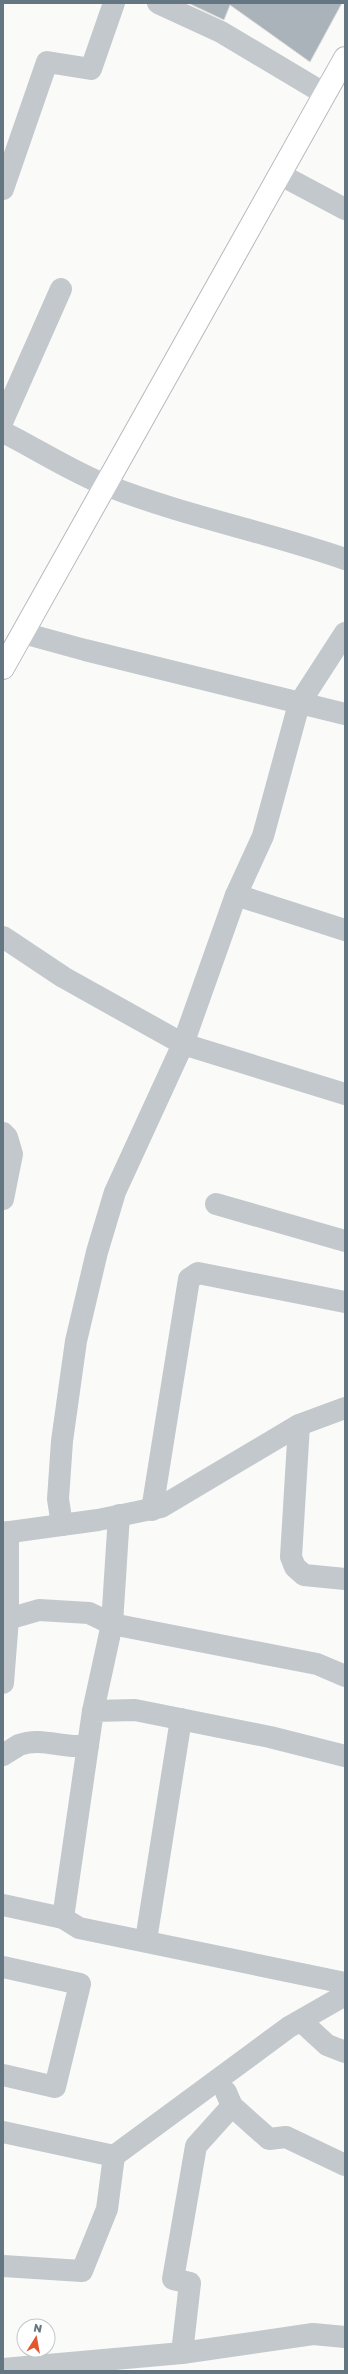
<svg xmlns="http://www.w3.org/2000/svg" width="348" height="2374" font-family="'Golos Text',sans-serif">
<rect width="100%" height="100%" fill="#fafaf8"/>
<polygon fill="#aab3b9" stroke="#dcdcda" points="188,3 342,3 310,62 230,5 224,20"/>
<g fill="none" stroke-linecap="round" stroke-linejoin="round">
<g stroke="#b5babe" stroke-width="24">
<polyline id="major" points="3,668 345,58"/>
</g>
<g stroke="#c3c8cc" stroke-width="22">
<polyline points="158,3 221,32 325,94"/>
<polyline points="281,175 345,209"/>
<polyline points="3,189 47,62 91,69 114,3"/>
<polyline points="3,420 61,289"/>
<path d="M3,432C37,449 72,472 108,486C185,516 267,532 345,559"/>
<polyline points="23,633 85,650 345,714"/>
<polyline points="236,895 345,930"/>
<polyline points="3,937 63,977 183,1044 345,1094"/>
<polyline points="3,1133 7,1137 12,1154 3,1199"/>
<polyline points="216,1204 345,1241"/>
<polyline points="299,1425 291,1557 295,1567 304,1575 345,1579"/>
<polyline points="152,1510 189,1279 198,1273 345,1302"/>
<polyline points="62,1525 58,1499 62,1441 76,1341 97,1252 115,1192 183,1044 236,895 263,836 299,704 345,633"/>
<polyline points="3,1533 98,1520 161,1507 299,1425 345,1408"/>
<polyline points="8,1619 39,1610 89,1613 112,1624 317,1664 345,1676"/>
<polyline points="3,1683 8,1619 8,1532"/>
<polyline points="93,1711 112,1624 119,1515"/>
<path d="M3,1755C8,1752 14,1748 19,1745C42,1736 66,1750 88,1745L93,1711L135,1710L270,1737L345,1756"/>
<polyline points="3,1905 63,1918 88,1745"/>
<polyline points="63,1918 79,1928 345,1983"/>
<polyline points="146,1940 181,1719"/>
<polyline points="3,1967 80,1984 55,2087 3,2075"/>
<polyline points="301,2021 327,2045 345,2052"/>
<polyline points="226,2092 232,2106 269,2139 286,2137 345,2165"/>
<polyline points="3,2132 114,2156 107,2209 82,2271 3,2266"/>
<polyline points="114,2156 289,2027 345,1995"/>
<polyline points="182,2353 190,2283 173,2279 196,2146 232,2106"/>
<polyline points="3,2369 182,2353 313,2334 345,2337"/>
</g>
<use href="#major" stroke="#fff" stroke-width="22"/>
</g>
<rect width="348" height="2374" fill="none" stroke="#657683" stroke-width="8"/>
<g transform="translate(36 2338) rotate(11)"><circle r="19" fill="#ffffff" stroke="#c1c8cd"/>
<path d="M0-3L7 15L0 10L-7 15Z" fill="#e4572e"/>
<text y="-6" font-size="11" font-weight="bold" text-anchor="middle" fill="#657683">N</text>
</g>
</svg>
